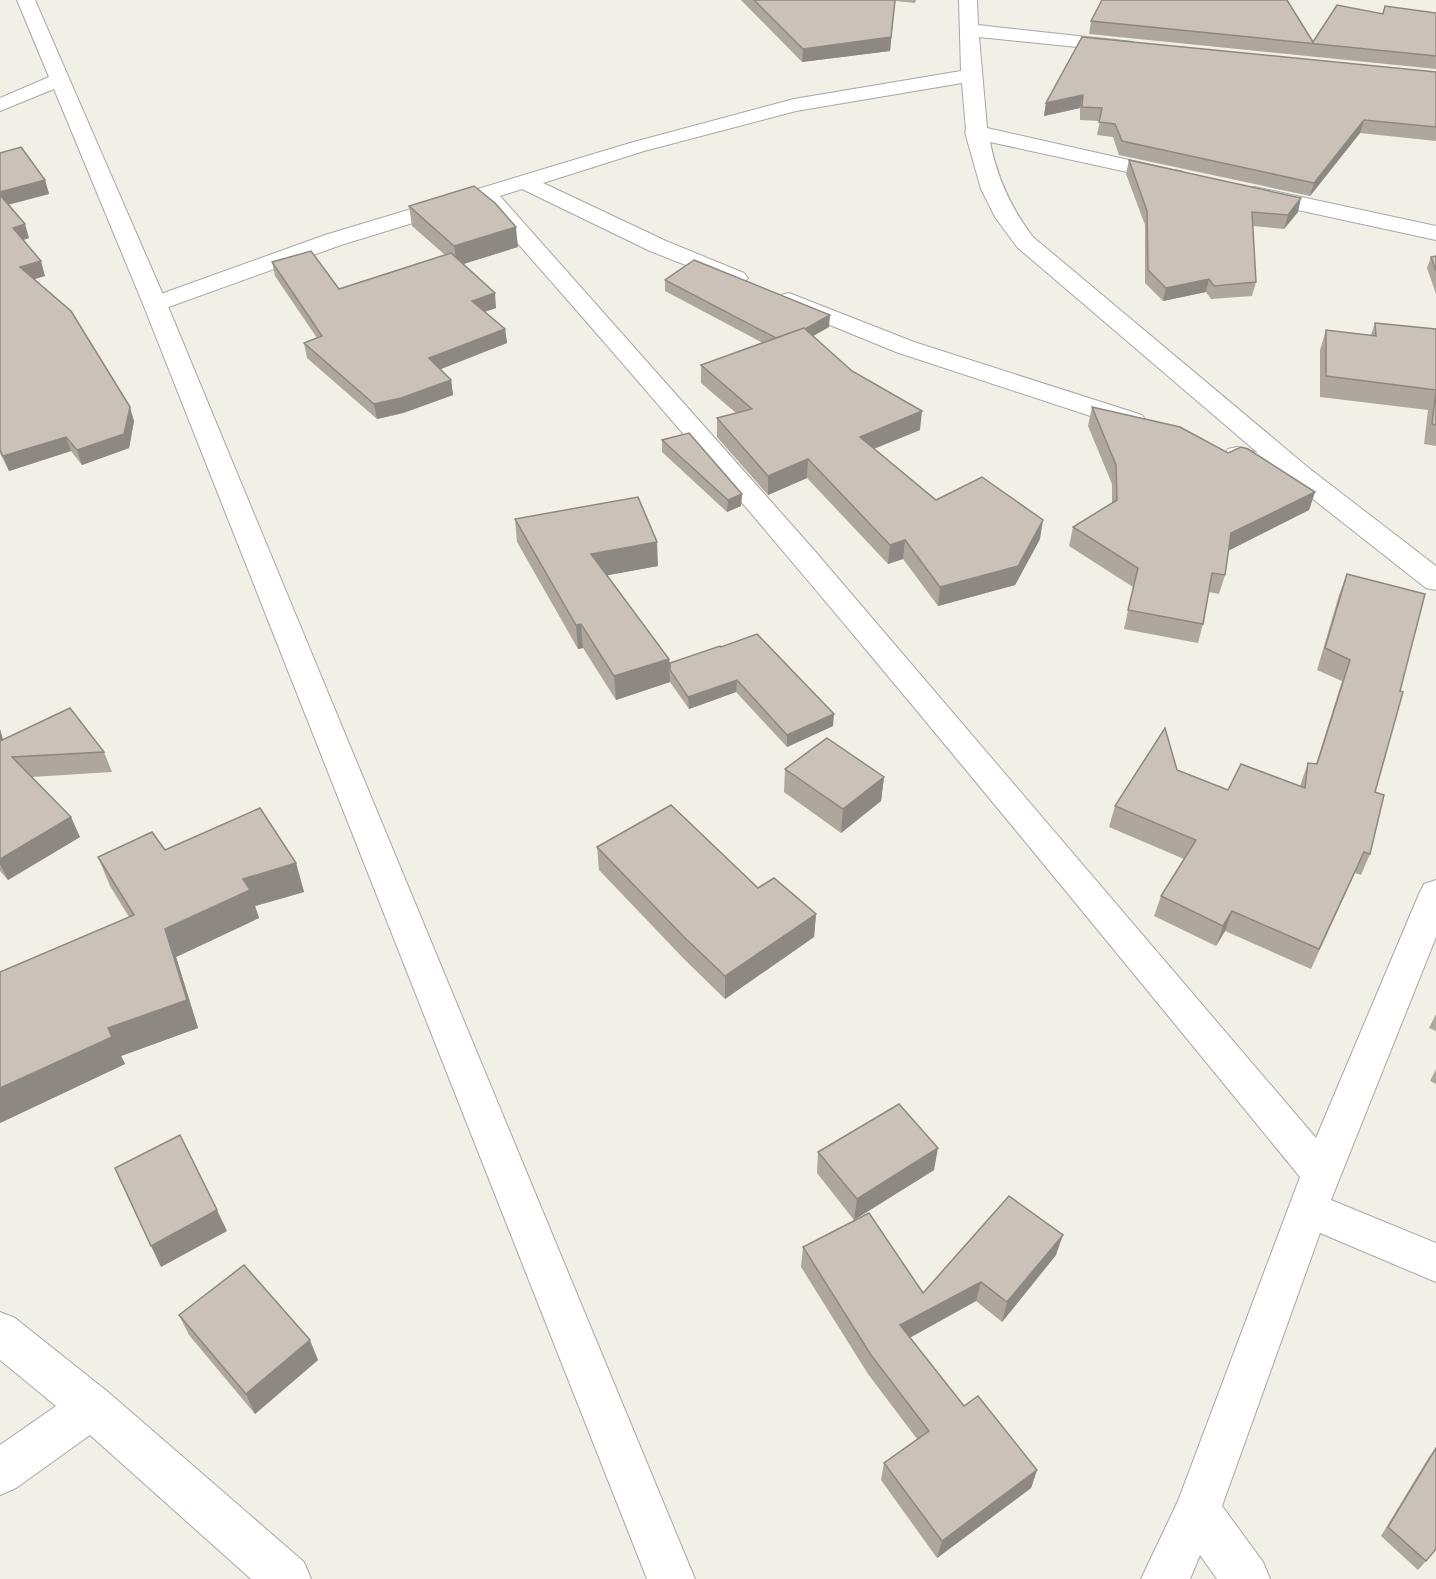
<svg xmlns="http://www.w3.org/2000/svg" width="1436" height="1579" font-family="'Open Sans',sans-serif">
<rect width="100%" height="100%" fill="#f1efe6"/>
<g fill="none" stroke-linecap="round" stroke-linejoin="round">
<g stroke="#a7a7a7" stroke-width="2">
<g id="minor">
<path d="M959,0H977L978,25L1133,42L1136,46L1133,50L1126,52L979,37L987,128L1173,170L1181,171L1184,176L1181,181L1173,182L990,142C997,178 1011,208 1033,237L1310,469L1436,566V590L1426,588L1290,481L1228,461L1224,455L1228,449L1237,447L1258,453L1017,247L995,217L981,189L965,132L966,130L962,83L796,111L644,151L543,183L666,241L744,273L748,278L744,283L736,285L650,251L522,189L500,196L814,550L1316,1138L1419,894L1424,884L1436,880V937L1331,1200L1436,1243V1282L1320,1233L1222,1506L1263,1562L1270,1579H1217L1200,1555L1190,1579H1141L1178,1501L1300,1177C1031,848 763,519 481,202L341,245L163,309L155,311L147,309L143,304L147,299L325,235L630,143L794,99L961,71Z"/>
<polygon points="1255,187 1436,226 1436,240 1247,199 1244,194 1247,189"/>
<polygon points="789,293 914,342 1142,415 1146,421 1142,427 1133,429 1124,427 896,352 781,305 777,300 781,295"/>
<polygon points="0,1312 15,1318 108,1392 304,1562 311,1579 251,1579 90,1435 16,1488 0,1495 0,1445 56,1406 0,1360"/>
</g>
</g>
<g stroke="#a7a7a7" stroke-width="2">
<polygon id="tertiary" points="17,0 35,0 167,304 695,1579 647,1579 143,304 54,89 0,111 0,98 49,77"/>
</g>
<use href="#minor" fill="#fff" fill-rule="evenodd"/>
<use href="#tertiary" fill="#fff" fill-rule="evenodd"/>
</g>
<g fill="#aea79e">
<polygon points="741,0 916,0 915,3 895,1 890,51 802,62"/>
<polygon points="1385,6 1436,13 1436,69 1089,34 1091,21 1313,42 1382,14"/>
<polygon points="1082,37 1436,72 1436,141 1360,133 1310,196 1119,155 1113,137 1097,135 1100,121 1080,120 1080,108 1044,116 1046,103"/>
<polygon points="0,153 45,180 49,194 8,205 29,238 23,240 45,276 34,279 134,421 129,448 82,465 71,451 9,471 0,453"/>
<polygon points="1129,160 1298,212 1284,229 1253,226 1256,282 1252,296 1211,299 1206,292 1163,301 1145,283 1145,225 1126,174"/>
<polygon points="409,206 518,247 463,264 496,308 485,312 505,329 507,343 440,369 451,380 453,395 403,413 377,419 307,358 304,343 317,338 275,276 272,262 339,289 445,255 412,226"/>
<polygon points="1436,256 1436,294 1427,268 1431,257"/>
<polygon points="665,280 829,327 813,336 852,371 920,430 874,449 936,500 1040,539 1015,585 938,606 903,559 888,564 807,478 768,495 717,437 717,418 736,413 701,383 701,365 763,343 665,291"/>
<polygon points="1375,323 1436,329 1436,446 1424,444 1428,410 1320,397 1320,350 1326,330 1371,335"/>
<polygon points="1092,407 1228,453 1315,492 1309,510 1228,550 1225,575 1219,594 1209,592 1203,624 1198,643 1124,629 1133,587 1069,546 1073,527 1112,503 1112,484 1088,426"/>
<polygon points="662,440 742,494 741,506 727,512 662,452"/>
<polygon points="515,519 658,566 607,575 669,659 670,663 721,647 833,726 787,747 736,692 689,709 670,682 616,700 583,648 578,649 517,542"/>
<polygon points="1347,574 1400,691 1375,792 1370,854 1361,875 1355,873 1311,969 1225,931 1216,946 1154,916 1161,896 1184,859 1109,827 1115,806 1177,770 1228,790 1300,786 1308,763 1316,764 1342,681 1317,670 1339,595"/>
<polygon points="0,729 3,740 104,752 112,772 31,777 80,837 8,880 0,871"/>
<polygon points="785,769 884,777 881,801 841,833 784,792"/>
<polygon points="597,847 758,888 816,914 814,937 725,999 685,960 599,870"/>
<polygon points="165,850 296,863 304,892 255,906 259,918 176,957 198,1028 121,1056 125,1064 0,1123 129,917 110,886 98,857"/>
<polygon points="1436,1014 1436,1031 1429,1028"/>
<polygon points="1436,1069 1436,1084 1430,1081"/>
<polygon points="818,1152 934,1170 854,1220 817,1173"/>
<polygon points="803,1247 923,1293 1056,1255 1002,1322 976,1301 910,1337 964,1406 1037,1470 1031,1488 937,1558 881,1480 884,1463 917,1439 868,1374 801,1267"/>
<polygon points="179,1315 318,1360 255,1414 189,1335"/>
<polygon points="1436,1448 1426,1561 1418,1570 1381,1536 1429,1457"/>
</g>
<g fill="#8d8881">
<polygon points="895,0 890,51 802,62 803,49"/>
<polygon points="1083,95 1080,108 1044,116 1046,103"/>
<polygon points="1364,120 1360,133 1310,196 1314,183"/>
<polygon points="45,180 49,194 2,206 0,199 0,192"/>
<polygon points="1301,198 1298,212 1284,229 1288,215"/>
<polygon points="25,224 29,238 18,242 13,228"/>
<polygon points="516,227 518,247 457,266 454,246"/>
<polygon points="41,261 45,276 25,282 20,267"/>
<polygon points="1209,279 1206,292 1163,301 1166,288"/>
<polygon points="495,293 496,308 473,315 472,301"/>
<polygon points="830,315 829,327 783,353 784,342"/>
<polygon points="505,329 507,343 431,373 429,358"/>
<polygon points="451,380 453,395 403,413 377,419 374,404"/>
<polygon points="130,407 134,421 129,448 82,465 77,450"/>
<polygon points="922,411 920,430 858,455 860,437"/>
<polygon points="66,437 71,451 9,471 3,456"/>
<polygon points="808,459 807,478 768,495 768,476"/>
<polygon points="1315,492 1309,510 1226,552 1231,533"/>
<polygon points="742,494 741,506 727,512 728,500"/>
<polygon points="1043,520 1040,539 1015,585 938,606 940,587"/>
<polygon points="905,540 903,559 888,564 890,545"/>
<polygon points="657,542 658,566 593,578 591,554"/>
<polygon points="581,624 583,648 578,649 576,625"/>
<polygon points="669,659 670,682 616,700 614,676"/>
<polygon points="737,680 736,692 689,709 688,697"/>
<polygon points="834,714 833,726 787,747 787,735"/>
<polygon points="0,729 9,762 0,743"/>
<polygon points="884,777 881,801 841,833 843,809"/>
<polygon points="71,817 80,837 8,880 0,864 0,859"/>
<polygon points="296,863 304,892 255,906 259,918 176,957 198,1028 121,1056 125,1064 0,1123 0,1088 108,1028 165,929 243,879"/>
<polygon points="1232,911 1225,931 1216,946 1223,926"/>
<polygon points="816,914 814,937 725,999 725,976"/>
<polygon points="938,1148 934,1170 854,1220 857,1199"/>
<polygon points="217,1210 227,1231 161,1267 151,1246"/>
<polygon points="1063,1235 1056,1255 1002,1322 1007,1302"/>
<polygon points="981,1282 976,1301 897,1345 900,1325"/>
<polygon points="310,1340 318,1360 255,1414 246,1394"/>
<polygon points="1037,1470 1031,1488 937,1558 942,1541"/>
</g>
<g fill="#cac2b8" stroke="#8d8881" stroke-width="1.5">
<polygon points="754,0 895,0 891,37 803,49"/>
<polygon points="1102,0 1287,0 1313,42 1337,5 1383,14 1385,6 1436,13 1436,56 1091,21"/>
<polygon points="1082,37 1436,72 1436,127 1364,120 1314,183 1122,141 1115,124 1099,122 1102,108 1082,107 1083,95 1046,103"/>
<polygon points="21,147 45,180 0,192 0,153"/>
<polygon points="1129,160 1301,198 1288,215 1252,212 1256,282 1214,286 1209,279 1166,288 1148,270 1147,211"/>
<polygon points="474,186 495,203 516,227 454,246 409,206"/>
<polygon points="0,195 25,224 13,228 41,261 20,267 71,311 130,407 124,434 77,450 66,437 3,456 0,450"/>
<polygon points="311,251 339,289 451,253 495,293 472,301 505,329 429,358 451,380 401,398 374,404 304,343 322,336 272,262"/>
<polygon points="1436,256 1436,271 1431,257"/>
<polygon points="694,260 830,315 805,329 804,328 776,338 665,280"/>
<polygon points="1375,323 1436,329 1436,425 1432,424 1436,390 1326,376 1326,330 1376,336"/>
<polygon points="804,328 852,371 922,411 860,437 936,500 982,477 1043,520 1018,566 940,587 905,540 890,545 808,459 768,476 717,418 752,409 701,365"/>
<polygon points="1092,407 1180,427 1228,453 1241,447 1248,449 1315,492 1231,533 1225,575 1212,573 1203,624 1128,610 1138,568 1073,527 1117,500 1116,465"/>
<polygon points="689,433 742,494 728,500 662,440"/>
<polygon points="638,497 657,542 591,554 669,659 614,676 581,624 576,625 515,519"/>
<polygon points="1347,574 1425,594 1400,691 1403,692 1375,792 1384,795 1370,854 1364,852 1319,949 1232,911 1223,926 1161,896 1196,840 1115,806 1165,728 1177,770 1228,790 1241,764 1305,788 1308,763 1317,764 1350,660 1325,648"/>
<polygon points="757,634 834,714 787,735 737,680 688,697 670,670 670,663 720,646 721,647"/>
<polygon points="70,708 104,752 12,757 71,817 0,859 0,741"/>
<polygon points="827,738 884,777 843,809 785,769"/>
<polygon points="671,805 758,888 774,878 816,914 725,976 684,937 597,847"/>
<polygon points="260,808 296,863 243,879 250,890 165,929 187,1000 108,1028 112,1037 0,1088 0,972 134,915 98,857 152,832 165,850"/>
<polygon points="899,1104 938,1148 857,1199 818,1152"/>
<polygon points="180,1135 217,1210 151,1246 115,1168"/>
<polygon points="1009,1196 1063,1235 1007,1302 981,1282 900,1325 964,1406 978,1396 1037,1470 942,1541 884,1463 929,1431 871,1355 803,1247 869,1213 923,1293"/>
<polygon points="244,1265 310,1340 246,1394 179,1315"/>
<polygon points="1436,1448 1436,1549 1426,1561 1388,1527"/>
</g>
</svg>
